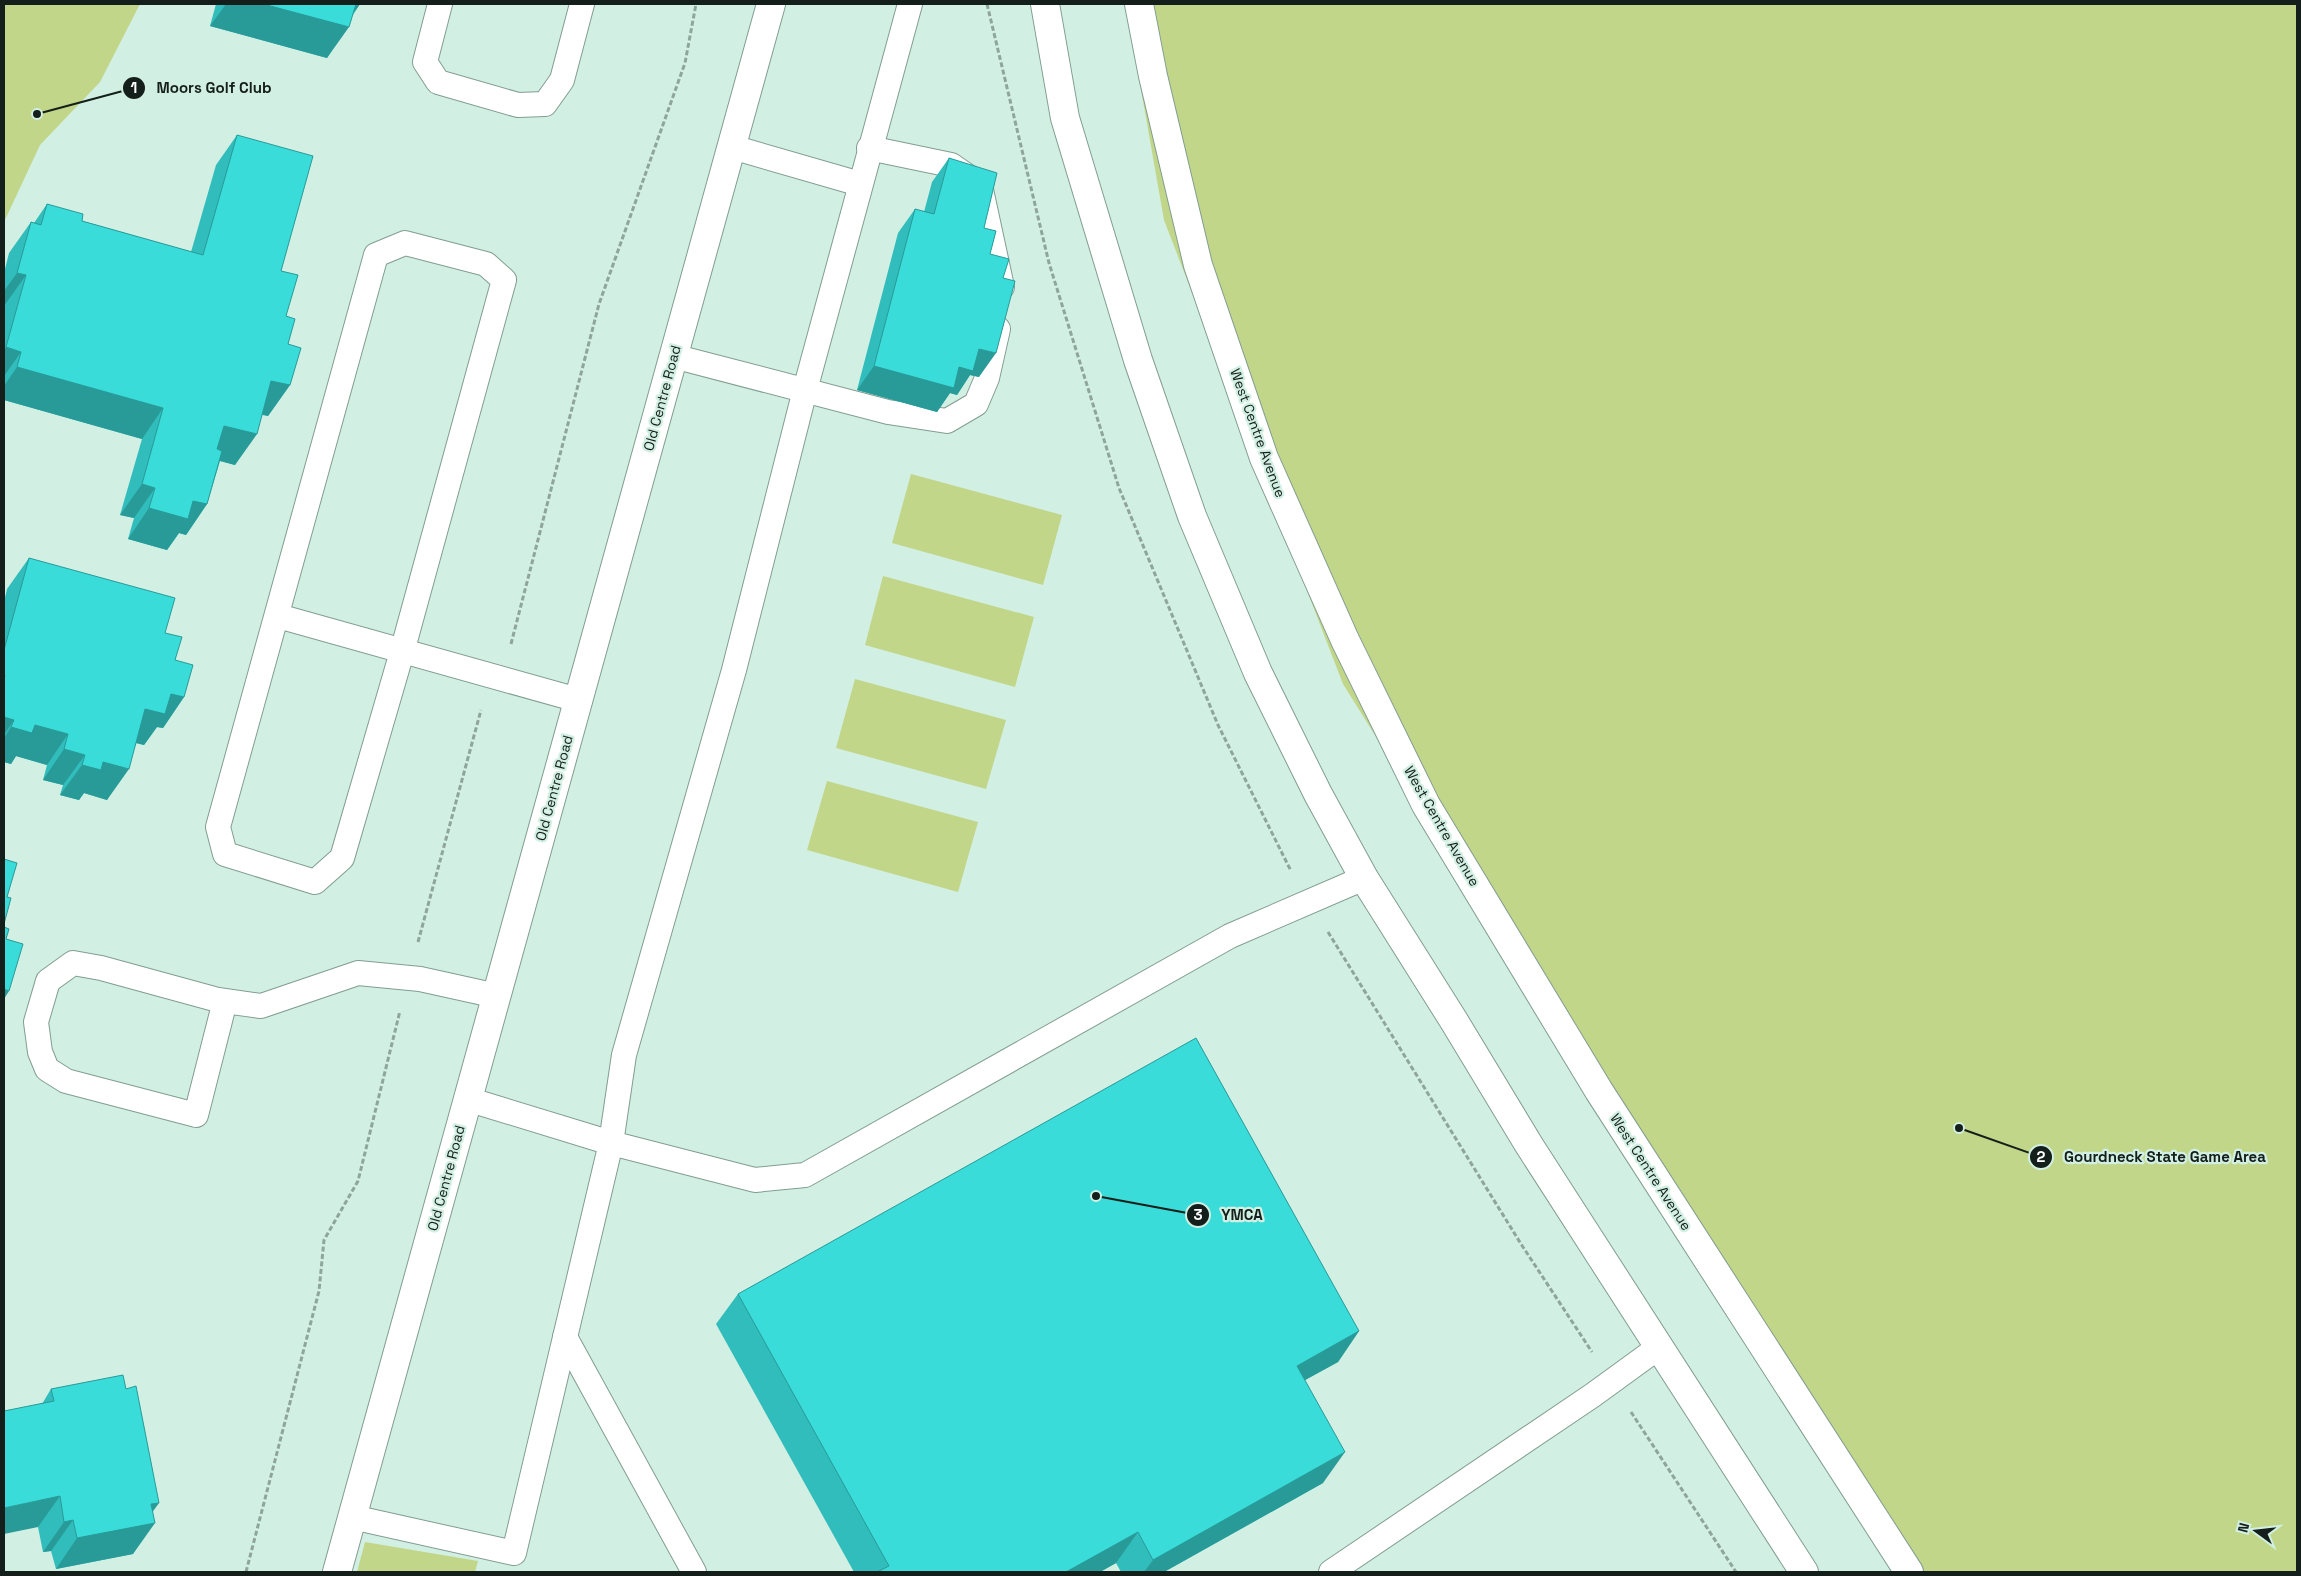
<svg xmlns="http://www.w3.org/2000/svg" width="2301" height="1576" font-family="'Space Grotesk',sans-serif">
<rect width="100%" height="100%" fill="#d2efe3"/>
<g fill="#c1d689">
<polygon points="4,4 140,4 100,82 40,145 4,222"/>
<polygon points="1126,4 2297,4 2297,1572 1898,1572 1343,684 1164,220"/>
<polygon points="911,474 1062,515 1043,585 892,543"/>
<polygon points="883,576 1034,617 1015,687 865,645"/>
<polygon points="855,679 1006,720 986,789 836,748"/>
<polygon points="827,781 978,822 958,892 807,850"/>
<polygon points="365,1542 478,1561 475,1572 357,1572"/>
</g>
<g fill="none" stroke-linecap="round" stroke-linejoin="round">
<g stroke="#829d92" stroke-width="26">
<g id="lane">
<polyline points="440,4 425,62 438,82 518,105 545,104 562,80 582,4"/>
<polyline points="732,147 860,184"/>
<polyline points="869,148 951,165 980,185 1002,287"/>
<polygon points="405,243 486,264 504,280 402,652 342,858 315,882 225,854 218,827 376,255"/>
<polyline points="673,356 888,412 947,421 976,404 987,378 998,329"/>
<polyline points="278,616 578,700"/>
<polyline points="225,1001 196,1115 66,1081 47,1069 40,1052 36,1022 48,981 73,963 101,968 218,1000 261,1006 358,973 420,979 497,996"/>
<polyline points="467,1099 611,1143 755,1180 805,1175 1230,936 1364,878"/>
<polyline points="565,1337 694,1572"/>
<polyline points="352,1517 514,1553 611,1143 624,1055 734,670 805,390 910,4"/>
<polyline points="1331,1572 1593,1395 1659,1347"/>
</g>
</g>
<g stroke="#829d92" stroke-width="30">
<polyline id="secondary" points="337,1572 771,4"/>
</g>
<g stroke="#829d92" stroke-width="30">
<g id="primary">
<polyline points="1045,4 1065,118 1138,360 1192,516 1258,673 1318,794 1364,878 1454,1021 1529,1145 1804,1572"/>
<polyline points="1139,4 1153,76 1198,265 1264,458 1345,640 1426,805 1599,1091 1909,1572"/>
</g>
</g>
<g stroke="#8fa59c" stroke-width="3" stroke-dasharray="5 2.5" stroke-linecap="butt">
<polyline points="987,4 1049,263 1119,488 1218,725 1291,871"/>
<polyline points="511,644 599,304 685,63 696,4"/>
<polyline points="1328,932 1521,1244 1592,1352"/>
<polyline points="418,942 481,710"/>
<polyline points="1631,1412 1736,1572"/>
<polyline points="246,1572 319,1291 324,1240 358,1181 400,1011"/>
</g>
<use href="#lane" stroke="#fff" stroke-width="24"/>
<use href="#secondary" stroke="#fff" stroke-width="28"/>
<use href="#primary" stroke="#fff" stroke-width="28"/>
</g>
<g fill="#31bdbb">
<polygon points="216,4 360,4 352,16 327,58 210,26"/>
<polygon points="237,135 281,271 286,316 290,385 268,416 262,415 235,465 220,461 207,504 186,535 179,533 167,550 128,539 134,518 120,515 142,439 4,400 4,273 9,253 31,222 34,223 47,204 82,221 191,252 216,165"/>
<polygon points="949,158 984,228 990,254 1003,278 979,377 970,375 957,395 950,393 937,412 857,390 898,233 915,209 924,212 932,182"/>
<polygon points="29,558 165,633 175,660 184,697 163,728 157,727 144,745 136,743 107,800 84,793 79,800 60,795 63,785 43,780 47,765 16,756 11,764 4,762 4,602 7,589"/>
<polygon points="738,1294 1359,1331 1338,1362 1305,1380 1323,1483 1164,1572 1121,1572 1116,1563 1100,1572 854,1572 716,1324"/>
<polygon points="51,1389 152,1512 133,1554 56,1569 51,1551 43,1552 38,1527 42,1404"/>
</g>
<g fill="#289a98">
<polygon points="226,4 360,4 345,26 349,27 327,58 210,26"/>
<polygon points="17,273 26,275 4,306 4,291"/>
<polygon points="6,347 21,352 4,376 4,350"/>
<polygon points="979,349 996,353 979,377 970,375 957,395 950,393 937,412 857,390 874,366 959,367"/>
<polygon points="17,367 163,408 142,439 4,400 4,386"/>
<polygon points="271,381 290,385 268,416 250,411"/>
<polygon points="224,426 257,434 235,465 202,456"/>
<polygon points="142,484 155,488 134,518 120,515"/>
<polygon points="193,501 207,504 186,535 179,533 167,550 128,539 149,508"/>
<polygon points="171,694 184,697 163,728 157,727 144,745 124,740 145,709"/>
<polygon points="4,717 14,720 4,735"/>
<polygon points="35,725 68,734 47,765 16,756 11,764 4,762 4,738 11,727"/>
<polygon points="64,749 85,755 63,785 43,780"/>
<polygon points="103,762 129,769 107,800 84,793 79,800 60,795 82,765"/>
<polygon points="4,989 9,991 4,999"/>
<polygon points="1359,1331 1338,1362 1276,1396 1297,1366"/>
<polygon points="1345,1452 1323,1483 1164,1572 1144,1572 1153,1560"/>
<polygon points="60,1496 38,1527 4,1534 4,1508"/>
<polygon points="159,1503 143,1525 155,1523 133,1554 56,1569 77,1538 151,1504"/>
<polygon points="73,1520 51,1551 43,1552 64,1522"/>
<polygon points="1138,1532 1116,1563 1100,1572 1066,1572"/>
</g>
<g fill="#39dcd9" stroke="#289a98">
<polygon points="263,4 356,4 349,27"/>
<polygon points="237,135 313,156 281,271 298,275 286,316 295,319 288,344 301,348 290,385 271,381 257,434 224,426 217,449 222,451 207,504 193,501 188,519 149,508 155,488 142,484 163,408 17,367 21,352 6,347 26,275 17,273 31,222 41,225 47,204 83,214 82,221 203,255"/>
<polygon points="949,158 997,173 984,228 996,231 990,254 1009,259 1003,278 1015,281 996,353 979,349 973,371 959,367 954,388 874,366 915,209 934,214"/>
<polygon points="29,558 175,598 165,633 182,637 175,660 193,665 184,697 171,694 165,714 145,709 129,769 103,762 101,770 82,765 85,755 64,749 68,734 35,725 32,733 11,727 14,720 4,717 4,680 5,675 4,674 4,650"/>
<polygon points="4,859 17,863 7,897 11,898 4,924"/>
<polygon points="4,927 9,929 6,939 23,944 9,991 4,989"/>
<polygon points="1196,1038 1359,1331 1297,1366 1345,1452 1153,1560 1138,1532 1066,1572 877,1572 889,1566 738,1294"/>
<polygon points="123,1375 126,1389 136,1386 159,1503 151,1504 155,1523 77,1538 73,1520 64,1522 60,1496 4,1508 4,1411 54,1401 51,1389"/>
</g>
<g text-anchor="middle" stroke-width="4.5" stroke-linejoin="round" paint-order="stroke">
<g font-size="14" fill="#141e1a" stroke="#d2efe3">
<text transform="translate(662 398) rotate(-75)" y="5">Old Centre Road</text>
<text transform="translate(1258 433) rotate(70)" y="5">West Centre Avenue</text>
<text transform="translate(554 788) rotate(-75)" y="5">Old Centre Road</text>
<text transform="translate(1442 826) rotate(60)" y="5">West Centre Avenue</text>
<text transform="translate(1651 1172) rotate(57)" y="5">West Centre Avenue</text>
<text transform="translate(446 1178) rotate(-75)" y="5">Old Centre Road</text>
</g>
</g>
<path fill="none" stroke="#141e1a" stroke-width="2" d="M37 114L134 88M1959 1128L2041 1157M1096 1196L1198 1215"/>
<g fill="#141e1a" stroke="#d2efe3" stroke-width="2">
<circle cx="37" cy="114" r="5"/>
<circle cx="1959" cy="1128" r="5"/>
<circle cx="1096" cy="1196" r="5"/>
<circle cx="134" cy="88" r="12"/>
<circle cx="2041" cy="1157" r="12"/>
<circle cx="1198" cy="1215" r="12"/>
</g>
<g font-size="15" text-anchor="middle" font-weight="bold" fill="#fff">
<text x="134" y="93">1</text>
<text x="2041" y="1162">2</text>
<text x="1198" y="1220">3</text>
</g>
<g font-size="15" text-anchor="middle" font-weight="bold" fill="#141e1a" stroke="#d2efe3" stroke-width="4.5" stroke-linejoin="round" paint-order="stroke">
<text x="214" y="93">Moors Golf Club</text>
<text x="2165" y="1162">Gourdneck State Game Area</text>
<text x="1242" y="1220">YMCA</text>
</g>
<rect width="2301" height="1576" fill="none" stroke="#141e1a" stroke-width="10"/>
<g transform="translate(2256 1531) rotate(285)" stroke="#d2efe3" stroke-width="4" paint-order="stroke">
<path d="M0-4L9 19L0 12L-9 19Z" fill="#141e1a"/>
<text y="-8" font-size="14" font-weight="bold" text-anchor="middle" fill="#141e1a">N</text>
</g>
</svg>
